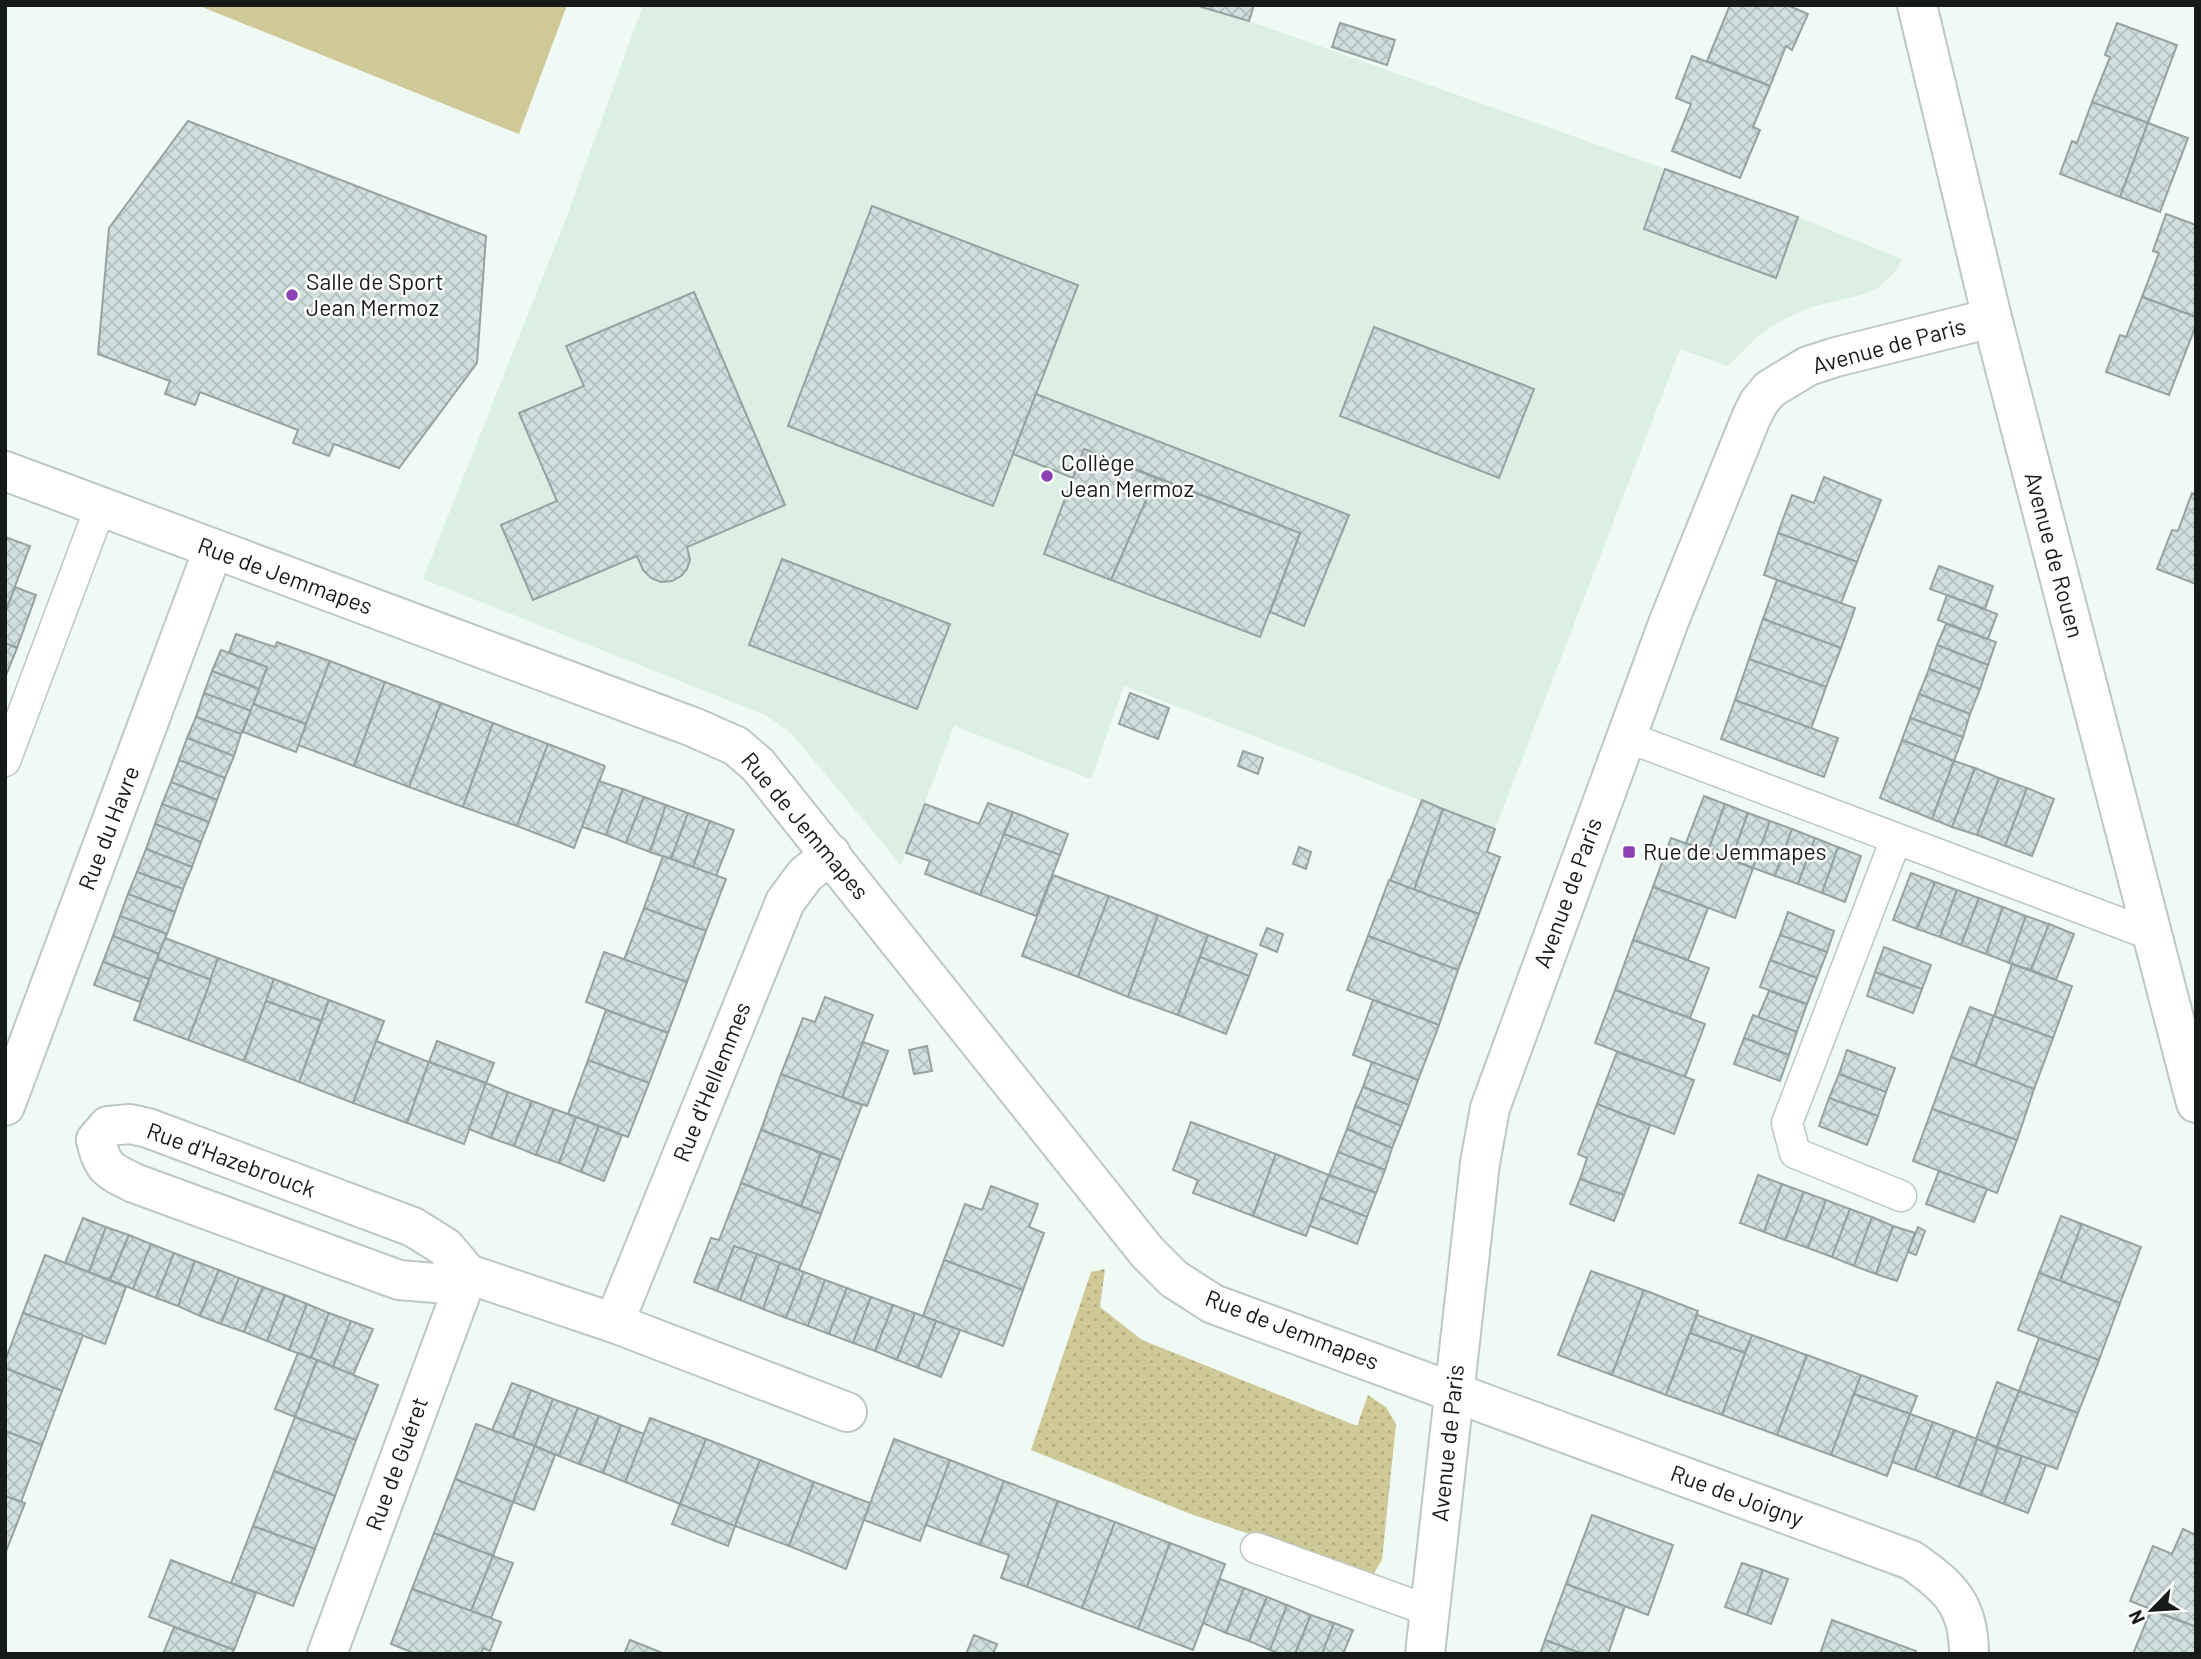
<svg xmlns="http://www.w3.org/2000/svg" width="2201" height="1659" font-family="Barlow,sans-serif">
<defs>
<pattern id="grass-dots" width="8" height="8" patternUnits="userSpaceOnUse" patternTransform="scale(1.75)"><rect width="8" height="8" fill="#cfc897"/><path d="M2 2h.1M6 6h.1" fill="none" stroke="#b1ab81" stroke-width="1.8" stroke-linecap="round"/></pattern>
<pattern id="building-cross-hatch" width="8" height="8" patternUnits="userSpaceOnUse" patternTransform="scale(1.75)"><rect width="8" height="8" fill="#d1e0df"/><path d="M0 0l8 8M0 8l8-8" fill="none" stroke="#b3c0bf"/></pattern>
</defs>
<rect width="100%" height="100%" fill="#eefaf3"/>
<polygon fill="#dbefe4" points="643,5 1193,5 1249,21 1665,169 1798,217 1902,259 1896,271 1878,288 1865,294 1811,307 1780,321 1755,339 1728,366 1680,349 1495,829 1124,686 1091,779 954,726 901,865 791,733 765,715 423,579 567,216"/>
<polygon fill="url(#grass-dots)" points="1105,1269 1100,1307 1142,1340 1357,1426 1368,1395 1386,1407 1396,1424 1382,1560 1374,1573 1357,1571 1188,1513 1031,1450 1091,1272"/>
<polygon fill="#cfc897" points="197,5 567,5 519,134"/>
<g fill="url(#building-cross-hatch)" stroke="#94a2a1" stroke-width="2">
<polygon points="1202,5 1254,5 1249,21 1201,7"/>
<polygon points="1730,5 1787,5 1808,14 1792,50 1786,46 1770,86 1707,61"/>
<polygon points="1340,23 1395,40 1387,65 1332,47"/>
<polygon points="2117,23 2177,45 2148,123 2092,102 2110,57 2105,55"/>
<polygon points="1692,56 1770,86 1753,127 1760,130 1740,178 1672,151 1691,104 1676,98"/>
<polygon points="2092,102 2148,123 2120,197 2060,174 2072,141 2077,143"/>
<polygon points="188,121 486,236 477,363 399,468 334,444 329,456 293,443 298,430 200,392 195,405 165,394 170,381 98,354 109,228"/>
<polygon points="2148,123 2188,138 2160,212 2120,197"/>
<polygon points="1665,169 1798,217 1776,278 1644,229"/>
<polygon points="872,206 1078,285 993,506 788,426"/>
<polygon points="2166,214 2196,225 2196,317 2142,297 2159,253 2153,251"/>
<polygon points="694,292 785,505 687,547 690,560 687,569 681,576 672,581 661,582 651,578 643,570 637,556 533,600 501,525 557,501 519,413 584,386 566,346"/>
<polygon points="2142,297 2196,317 2196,325 2169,395 2106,372 2120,335 2126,337"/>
<polygon points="1374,327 1534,389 1499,478 1340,416"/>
<polygon points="1036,394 1349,515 1304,626 1270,612 1300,533 1084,449 1073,478 1013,454"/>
<polygon points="1084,449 1156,478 1111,580 1044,554"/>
<polygon points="1824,477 1881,500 1857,562 1778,533 1792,495 1814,503"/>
<polygon points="1156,478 1300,533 1260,637 1111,580"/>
<polygon points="2192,493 2196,495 2196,584 2157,569 2172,530 2178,531"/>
<polygon points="1778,533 1857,562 1841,603 1764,575"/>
<polygon points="5,537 30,546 5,613"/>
<polygon points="782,559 950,624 917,709 749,645"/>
<polygon points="1939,566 1993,586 1985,609 1930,589"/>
<polygon points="1777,580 1855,608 1841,648 1763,619"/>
<polygon points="15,587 36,595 17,648 5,643 5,613"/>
<polygon points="1947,595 1997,614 1988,639 1938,620"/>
<polygon points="1763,619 1841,648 1826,687 1749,659"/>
<polygon points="1946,624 1996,642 1988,665 1937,645"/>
<polygon points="236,634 275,647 277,642 330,661 306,724 253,704 267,667 229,653"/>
<polygon points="5,643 17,648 5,678"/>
<polygon points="1937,645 1988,665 1980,689 1929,669"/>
<polygon points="221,650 267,667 259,689 212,671"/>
<polygon points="1749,659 1826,687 1811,729 1735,700"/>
<polygon points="330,661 385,682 354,766 298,745"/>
<polygon points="1929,669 1980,689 1970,714 1919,694"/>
<polygon points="212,671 259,689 251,711 204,693"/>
<polygon points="385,682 441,703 409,787 354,766"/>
<polygon points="204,693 251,711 241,734 196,717"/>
<polygon points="1130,693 1169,708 1158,739 1119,724"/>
<polygon points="1919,694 1970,714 1963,737 1910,718"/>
<polygon points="1735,700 1838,738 1824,777 1721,739"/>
<polygon points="441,703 493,723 463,807 409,787"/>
<polygon points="253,704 306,724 296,752 243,732"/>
<polygon points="196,717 241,734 234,756 187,738"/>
<polygon points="1910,718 1963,737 1954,761 1902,740"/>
<polygon points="493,723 548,744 517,826 463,807"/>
<polygon points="187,738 234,756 225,778 179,760"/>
<polygon points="1902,740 1954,761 1932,819 1880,798"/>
<polygon points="548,744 605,766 574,848 517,826"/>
<polygon points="1243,751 1263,758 1258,774 1238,766"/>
<polygon points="179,760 225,778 217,800 171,782"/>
<polygon points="1954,761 1975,768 1952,827 1932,819"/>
<polygon points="1975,768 1999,778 1977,835 1952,827"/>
<polygon points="1999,778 2027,788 2005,846 1977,835"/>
<polygon points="599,781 623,789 606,835 582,827"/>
<polygon points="171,782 217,800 209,822 162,804"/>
<polygon points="2027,788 2054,799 2032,856 2005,846"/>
<polygon points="623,789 644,797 626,843 606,835"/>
<polygon points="1704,796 1725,804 1708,851 1686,843"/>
<polygon points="644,797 666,805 650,852 626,843"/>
<polygon points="1422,800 1443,809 1414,890 1390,881"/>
<polygon points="988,803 1013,812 980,895 925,874 930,861 906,853 925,804 979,824"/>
<polygon points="162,804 209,822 201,842 155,824"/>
<polygon points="1725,804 1748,813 1731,860 1708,851"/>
<polygon points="666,805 688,813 671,859 650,852"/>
<polygon points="1443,809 1495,829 1487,852 1500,857 1479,914 1414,890"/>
<polygon points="1013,812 1068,834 1060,855 1004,834"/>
<polygon points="688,813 710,821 693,867 671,859"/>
<polygon points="1748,813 1770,821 1753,868 1731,860"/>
<polygon points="710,821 734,830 716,876 693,867"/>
<polygon points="1770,821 1792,829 1775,876 1753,868"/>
<polygon points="155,824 201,842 192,867 146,849"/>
<polygon points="1792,829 1815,838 1798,884 1775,876"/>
<polygon points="1004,834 1060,855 1036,916 980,895"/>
<polygon points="1671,838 1753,868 1735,918 1653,887"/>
<polygon points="1815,838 1838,847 1822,893 1798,884"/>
<polygon points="1299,847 1311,852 1306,869 1293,864"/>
<polygon points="1838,847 1861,856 1845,902 1822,893"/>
<polygon points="146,849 192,867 183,889 137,872"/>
<polygon points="663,856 726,879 706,931 644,908"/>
<polygon points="137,872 183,889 175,912 128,894"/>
<polygon points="1911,873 1935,882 1917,929 1893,920"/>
<polygon points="1053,875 1109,896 1078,977 1022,956"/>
<polygon points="1389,880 1479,914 1458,970 1368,936"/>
<polygon points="1935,882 1957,890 1940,937 1917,929"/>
<polygon points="1653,887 1708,908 1688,960 1633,940"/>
<polygon points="1957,890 1979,898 1961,945 1940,937"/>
<polygon points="128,894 175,912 167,934 120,916"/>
<polygon points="1109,896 1158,915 1128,997 1078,977"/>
<polygon points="1979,898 2003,907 1986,954 1961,945"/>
<polygon points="2003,907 2026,916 2009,963 1986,954"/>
<polygon points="644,908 706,931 687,982 624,960"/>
<polygon points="1788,912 1834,931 1827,952 1780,935"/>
<polygon points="1158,915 1208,935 1178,1015 1128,997"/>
<polygon points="120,916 167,934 159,954 113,936"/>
<polygon points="2026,916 2049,924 2031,970 2009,963"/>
<polygon points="2049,924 2074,934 2056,980 2031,970"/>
<polygon points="1267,928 1283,934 1277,952 1260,945"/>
<polygon points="1208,935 1257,954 1249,976 1200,957"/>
<polygon points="1780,935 1827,952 1817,978 1770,960"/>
<polygon points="113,936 159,954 149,979 103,962"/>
<polygon points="1368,936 1458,970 1439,1025 1347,990"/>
<polygon points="165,938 218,958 211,980 157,959"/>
<polygon points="1633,940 1709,968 1690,1018 1615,990"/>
<polygon points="1884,947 1931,965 1922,989 1875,972"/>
<polygon points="604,952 687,982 668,1033 586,1002"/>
<polygon points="1200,957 1249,976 1226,1034 1178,1015"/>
<polygon points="218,958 274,979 244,1061 188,1040"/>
<polygon points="157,959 211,980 188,1040 134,1020"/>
<polygon points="1770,960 1817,978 1807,1004 1760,987"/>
<polygon points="103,962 149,979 140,1002 94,985"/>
<polygon points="2012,964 2072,986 2053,1038 1994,1016"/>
<polygon points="1875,972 1922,989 1913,1013 1867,996"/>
<polygon points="274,979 329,1000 321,1021 266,1001"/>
<polygon points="1615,990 1705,1024 1685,1077 1595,1043"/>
<polygon points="1769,991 1807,1004 1797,1032 1758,1017"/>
<polygon points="825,997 873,1015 842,1098 781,1074 803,1018 815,1022"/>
<polygon points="329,1000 384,1021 353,1103 299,1082"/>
<polygon points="1373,1000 1439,1025 1418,1080 1353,1055"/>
<polygon points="266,1001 321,1021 299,1082 244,1061"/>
<polygon points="1970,1007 1994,1016 1975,1067 1951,1057"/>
<polygon points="606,1010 668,1033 649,1083 588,1060"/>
<polygon points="1753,1015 1797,1032 1789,1055 1744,1038"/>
<polygon points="1994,1016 2053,1038 2034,1089 1975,1067"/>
<polygon points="1744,1038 1789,1055 1780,1081 1734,1064"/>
<polygon points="376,1041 429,1062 407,1123 353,1103"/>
<polygon points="437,1041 494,1063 486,1083 429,1062"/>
<polygon points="863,1042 888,1051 867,1106 842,1098"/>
<polygon points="927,1046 932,1071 914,1074 909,1050"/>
<polygon points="1847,1050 1895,1068 1886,1092 1839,1074"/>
<polygon points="1617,1052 1694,1080 1674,1134 1597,1104"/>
<polygon points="1951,1057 2034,1089 2017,1140 1932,1109"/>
<polygon points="588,1060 649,1083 628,1137 568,1114"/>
<polygon points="429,1062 486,1083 464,1144 407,1123"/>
<polygon points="1372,1062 1418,1080 1409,1105 1363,1087"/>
<polygon points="781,1074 862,1105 841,1160 761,1130"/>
<polygon points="1839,1074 1886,1092 1878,1116 1829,1098"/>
<polygon points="486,1083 508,1092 491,1138 469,1129"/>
<polygon points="1363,1087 1409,1105 1401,1126 1355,1106"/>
<polygon points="508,1092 532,1101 514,1146 491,1138"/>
<polygon points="1829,1098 1878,1116 1867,1145 1819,1126"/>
<polygon points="532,1101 554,1109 536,1155 514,1146"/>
<polygon points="1597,1104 1650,1125 1624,1195 1580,1179 1587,1158 1578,1154"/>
<polygon points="1355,1106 1401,1126 1392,1148 1347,1129"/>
<polygon points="554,1109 576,1117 559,1163 536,1155"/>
<polygon points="1932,1109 2017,1140 1997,1193 1913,1161"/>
<polygon points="576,1117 599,1126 581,1172 559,1163"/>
<polygon points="1191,1122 1276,1154 1253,1216 1193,1193 1198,1180 1173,1170"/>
<polygon points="599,1126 622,1135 604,1181 581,1172"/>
<polygon points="1347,1129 1392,1148 1385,1170 1338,1152"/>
<polygon points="761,1130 821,1153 801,1206 741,1183"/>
<polygon points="1338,1152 1385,1170 1376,1193 1329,1175"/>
<polygon points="821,1153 841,1160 821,1214 801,1206"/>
<polygon points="1276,1154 1329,1175 1306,1236 1253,1216"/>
<polygon points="1939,1171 1987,1189 1974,1222 1926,1204"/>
<polygon points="1329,1175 1376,1193 1367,1217 1320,1198"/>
<polygon points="1758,1175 1782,1184 1764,1232 1740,1223"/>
<polygon points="1580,1179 1624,1195 1614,1221 1570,1204"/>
<polygon points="741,1183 821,1214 799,1270 734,1246 717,1291 694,1282 711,1238 719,1240"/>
<polygon points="1782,1184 1804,1192 1785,1240 1764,1232"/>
<polygon points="991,1186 1038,1204 1029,1227 1044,1233 1023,1290 944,1260 965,1204 982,1210"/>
<polygon points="1804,1192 1826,1200 1808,1248 1785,1240"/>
<polygon points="1320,1198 1367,1217 1357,1244 1310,1226"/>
<polygon points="1826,1200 1850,1209 1832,1257 1808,1248"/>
<polygon points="1850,1209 1872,1217 1854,1266 1832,1257"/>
<polygon points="2061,1216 2082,1224 2060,1281 2039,1273"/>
<polygon points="1872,1217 1893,1226 1876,1274 1854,1266"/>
<polygon points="83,1218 106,1227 89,1272 65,1263"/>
<polygon points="2082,1224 2141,1247 2120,1303 2060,1281"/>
<polygon points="1893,1226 1915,1233 1897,1281 1876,1274"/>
<polygon points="106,1227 129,1235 110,1280 89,1272"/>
<polygon points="1918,1227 1925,1231 1916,1255 1908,1252"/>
<polygon points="129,1235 151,1244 133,1289 110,1280"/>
<polygon points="151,1244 174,1253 156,1298 133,1289"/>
<polygon points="734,1246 757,1254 740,1300 717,1291"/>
<polygon points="174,1253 195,1261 178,1306 156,1298"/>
<polygon points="757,1254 780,1263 763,1309 740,1300"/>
<polygon points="45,1255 126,1287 105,1344 23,1313"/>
<polygon points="944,1260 1023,1290 1003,1346 923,1316"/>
<polygon points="195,1261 219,1270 200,1316 178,1306"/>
<polygon points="780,1263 804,1272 786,1318 763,1309"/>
<polygon points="219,1270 239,1278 221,1324 200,1316"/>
<polygon points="1591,1271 1644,1290 1612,1375 1558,1355"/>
<polygon points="804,1272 825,1280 808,1326 786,1318"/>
<polygon points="2039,1273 2120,1303 2099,1360 2018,1330"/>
<polygon points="239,1278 263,1287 244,1332 221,1324"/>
<polygon points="825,1280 847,1288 829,1334 808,1326"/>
<polygon points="263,1287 285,1295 267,1341 244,1332"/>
<polygon points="847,1288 871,1297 853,1343 829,1334"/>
<polygon points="1644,1290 1698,1311 1666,1395 1612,1375"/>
<polygon points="285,1295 307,1304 289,1350 267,1341"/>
<polygon points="871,1297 893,1305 875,1351 853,1343"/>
<polygon points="307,1304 329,1313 311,1358 289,1350"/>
<polygon points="893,1305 915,1313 897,1360 875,1351"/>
<polygon points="23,1313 83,1335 62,1391 5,1368 5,1361"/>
<polygon points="329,1313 351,1321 333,1367 311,1358"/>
<polygon points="915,1313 936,1321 918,1368 897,1360"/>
<polygon points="1697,1315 1752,1335 1745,1353 1690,1333"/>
<polygon points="351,1321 373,1329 353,1375 333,1367"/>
<polygon points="936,1321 960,1330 941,1377 918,1368"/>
<polygon points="1690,1333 1745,1353 1722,1415 1666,1395"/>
<polygon points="1752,1335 1807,1355 1777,1435 1722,1415"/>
<polygon points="2039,1338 2099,1360 2078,1413 2019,1391"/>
<polygon points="298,1353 317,1360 295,1417 275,1409"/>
<polygon points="1807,1355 1861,1375 1831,1455 1777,1435"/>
<polygon points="317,1360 378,1385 356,1440 295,1417"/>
<polygon points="5,1368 62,1391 42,1445 5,1431"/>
<polygon points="1861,1375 1917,1396 1910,1414 1854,1394"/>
<polygon points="1997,1382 2019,1391 1997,1447 1976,1439"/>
<polygon points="512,1383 531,1390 513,1438 492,1430"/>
<polygon points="531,1390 553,1399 535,1446 513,1438"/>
<polygon points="2019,1391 2078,1413 2057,1469 1997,1447"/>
<polygon points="1854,1394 1910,1414 1887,1476 1831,1455"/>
<polygon points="553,1399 578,1408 559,1456 535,1446"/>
<polygon points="578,1408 599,1416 579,1464 559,1456"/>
<polygon points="1910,1414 1933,1422 1915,1470 1892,1462"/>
<polygon points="599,1416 621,1425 603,1473 579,1464"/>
<polygon points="295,1417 356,1440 335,1496 274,1471"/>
<polygon points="650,1418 706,1439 680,1504 625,1482"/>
<polygon points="1933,1422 1954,1430 1936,1478 1915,1470"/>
<polygon points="476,1424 535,1446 513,1502 455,1479"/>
<polygon points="621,1425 644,1434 625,1482 603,1473"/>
<polygon points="1954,1430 1977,1439 1959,1487 1936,1478"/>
<polygon points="5,1431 42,1445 21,1502 5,1496"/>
<polygon points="706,1439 760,1460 735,1526 680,1504"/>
<polygon points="894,1439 950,1460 920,1541 864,1520"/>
<polygon points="1977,1439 1998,1448 1981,1495 1959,1487"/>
<polygon points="535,1446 555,1455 534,1510 513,1502"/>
<polygon points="1998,1448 2022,1456 2004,1504 1981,1495"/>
<polygon points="2022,1456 2046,1465 2028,1513 2004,1504"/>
<polygon points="760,1460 814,1482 789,1546 735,1526"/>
<polygon points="950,1460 1004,1481 980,1545 926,1525"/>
<polygon points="274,1471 335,1496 315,1549 253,1526"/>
<polygon points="455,1479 513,1502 493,1556 434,1533"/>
<polygon points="1004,1481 1058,1501 1027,1587 1001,1578 1009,1555 980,1545"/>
<polygon points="814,1482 870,1503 846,1569 789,1546"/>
<polygon points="5,1496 25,1503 5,1554"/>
<polygon points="1058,1501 1115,1522 1082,1608 1027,1587"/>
<polygon points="680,1504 735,1526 728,1546 672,1524"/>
<polygon points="1592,1515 1673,1545 1648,1615 1566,1584"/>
<polygon points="1115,1522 1170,1543 1138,1629 1082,1608"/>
<polygon points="253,1526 315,1549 293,1606 231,1583"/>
<polygon points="2183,1529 2196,1535 2196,1627 2130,1601 2153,1546 2172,1554"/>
<polygon points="434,1533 493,1556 471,1611 412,1589"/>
<polygon points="1170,1543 1225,1564 1193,1650 1138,1629"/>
<polygon points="493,1556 513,1563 491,1618 471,1611"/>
<polygon points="171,1560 256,1593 234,1650 149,1617"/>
<polygon points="1742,1563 1763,1570 1747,1615 1725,1607"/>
<polygon points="1763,1570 1788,1579 1771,1624 1747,1615"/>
<polygon points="1220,1579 1244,1588 1226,1633 1203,1623"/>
<polygon points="1566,1584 1625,1606 1608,1654 1583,1654 1545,1640"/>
<polygon points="1244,1588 1267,1597 1249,1641 1226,1633"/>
<polygon points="412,1589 501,1622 490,1651 483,1648 481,1654 416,1654 391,1644"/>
<polygon points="1267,1597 1287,1605 1270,1650 1249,1641"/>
<polygon points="1287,1605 1311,1615 1295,1654 1280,1654 1270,1650"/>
<polygon points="2151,1610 2196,1627 2196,1654 2133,1654"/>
<polygon points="1311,1615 1334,1623 1322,1654 1295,1654"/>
<polygon points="1832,1620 1916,1651 1915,1654 1820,1654"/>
<polygon points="1334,1623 1353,1630 1343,1654 1322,1654"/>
<polygon points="174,1627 234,1650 232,1654 163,1654"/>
<polygon points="974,1635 997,1644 993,1654 966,1654"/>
<polygon points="630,1640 665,1654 624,1654"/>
<polygon points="1545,1640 1583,1654 1540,1654"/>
</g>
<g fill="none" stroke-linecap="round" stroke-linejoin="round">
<g stroke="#bcc8c1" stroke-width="33">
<g id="service">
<polyline points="1627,737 2152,935"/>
<polyline points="5,761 100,508"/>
<polyline points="1896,839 1787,1123 1795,1153 1901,1196"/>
<polyline points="1256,1548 1430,1611"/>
</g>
</g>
<g stroke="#bcc8c1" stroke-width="42">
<g id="minor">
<polyline points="1917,5 1992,318 2196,1103"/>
<path d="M5,471L693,727L736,746L758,765L1147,1252L1174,1279L1213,1304L1911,1560C1950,1587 1969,1605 1969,1654"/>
<polyline points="5,1106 213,550"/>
<polyline points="614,1323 785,902 805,875 831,854"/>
<path d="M327,1654L468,1274L445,1247L413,1227L148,1128L130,1124L108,1126L96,1140C102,1168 109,1171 134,1183L399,1280L435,1283L468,1274L614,1323L847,1412"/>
<polyline points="1425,1654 1480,1163 1490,1108 1669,621 1751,418 1759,402 1770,389 1808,366 1836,357 1992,318"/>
</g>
</g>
<use href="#service" stroke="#fff" stroke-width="30"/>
<use href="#minor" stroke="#fff" stroke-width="38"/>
</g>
<g fill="#8d42b4" stroke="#fff" stroke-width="2.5">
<circle cx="292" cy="295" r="7"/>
<circle cx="1047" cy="476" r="7"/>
<rect x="1622" y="845" width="14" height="14" rx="3.5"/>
</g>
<g text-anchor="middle" stroke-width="5" stroke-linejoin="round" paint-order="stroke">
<g font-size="23" fill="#161b18" stroke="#fff" text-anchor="start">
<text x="306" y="290">Salle de Sport<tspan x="306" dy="26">Jean Mermoz</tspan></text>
<text x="1061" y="471">Collège<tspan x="1061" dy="26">Jean Mermoz</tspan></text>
<text x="1643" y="860">Rue de Jemmapes</text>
</g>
<g font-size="23" fill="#161b18" stroke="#fff">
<text transform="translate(1889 346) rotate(-15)" y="8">Avenue de Paris</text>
<text transform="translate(2054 555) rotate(75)" y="8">Avenue de Rouen</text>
<text transform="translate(285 576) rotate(20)" y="8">Rue de Jemmapes</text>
<text transform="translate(805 826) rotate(50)" y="8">Rue de Jemmapes</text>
<text transform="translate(109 828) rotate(-69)" y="8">Rue du Havre</text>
<text transform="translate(1568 893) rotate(-70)" y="8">Avenue de Paris</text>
<text transform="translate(712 1082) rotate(-68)" y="8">Rue d'Hellemmes</text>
<text transform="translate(231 1160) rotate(20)" y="8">Rue d'Hazebrouck</text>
<text transform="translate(1292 1330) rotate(21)" y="8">Rue de Jemmapes</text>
<text transform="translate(1448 1443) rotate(-84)" y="8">Avenue de Paris</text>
<text transform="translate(397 1464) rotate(-70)" y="8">Rue de Guéret</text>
<text transform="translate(1737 1496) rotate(20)" y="8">Rue de Joigny</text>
</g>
</g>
<rect width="2201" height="1659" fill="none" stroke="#161b18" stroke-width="14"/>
<g transform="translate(2152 1610) rotate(245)" stroke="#ffffff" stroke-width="5" paint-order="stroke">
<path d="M0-5L12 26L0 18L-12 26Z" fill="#161b18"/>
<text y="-10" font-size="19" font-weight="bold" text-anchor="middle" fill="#161b18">N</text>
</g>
</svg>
